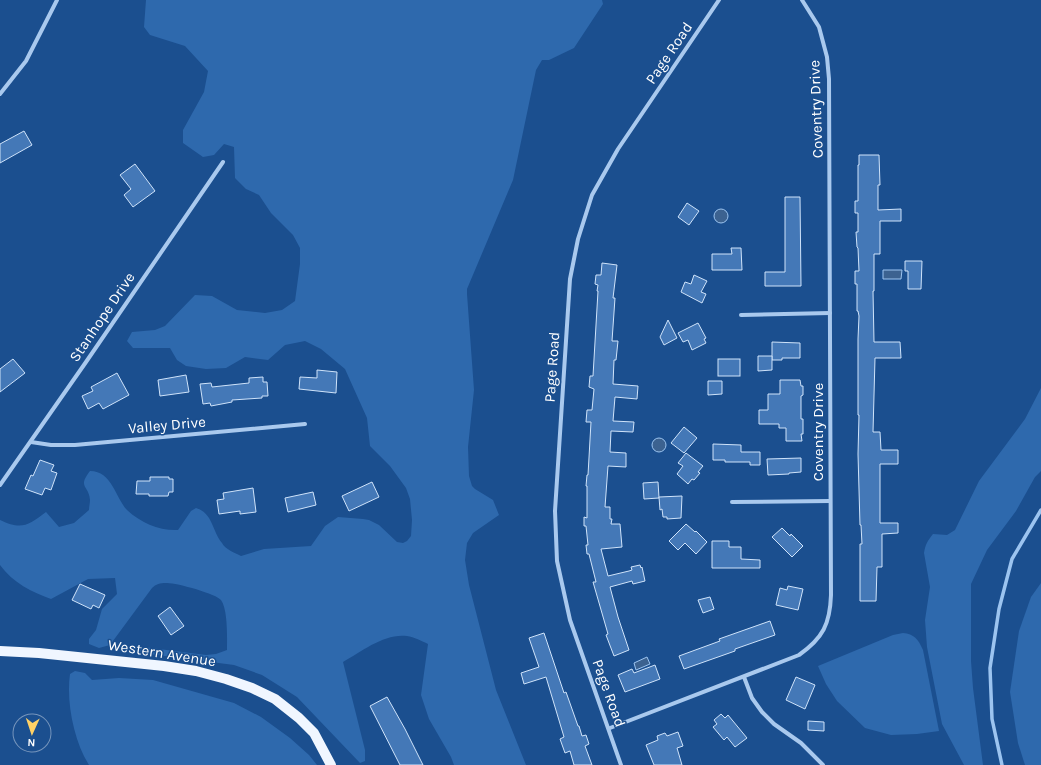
<svg xmlns="http://www.w3.org/2000/svg" width="1041" height="765" font-family="Karla,sans-serif">
<rect width="100%" height="100%" fill="#1b4f8f"/>
<g fill="#2e69ad">
<path d="M146,0H602L603,4L574,48L549,60H542L536,70L513,180L467,289V294L474,390L468,447L469,476L472,486L475,489L493,500L499,515L473,533L467,543L465,560L469,585L496,690L526,765H454L451,757L429,719L421,695L428,644C422,641 414,637 407,636C385,633 362,651 343,662L365,750V761L360,763L297,697L262,675L234,665L142,653L138,649L143,647L206,655L216,654L227,650C227,637 228,610 221,600C217,594 174,582 166,583C160,583 156,584 152,588L110,645L99,648L89,644V639L96,630L102,609L117,594L115,578L88,579L51,599C32,592 13,583 0,565V520C21,530 28,526 46,512L59,527L74,523L89,510C89,507 90,503 90,500C89,485 77,488 90,471C112,471 115,497 127,510C141,523 160,531 178,530L191,511L196,508C213,513 212,531 222,543C225,549 235,553 241,556L264,549L311,546L325,526L338,517L363,519L369,520L379,525L397,542L403,543L407,541L411,536L412,520L410,499L406,488L390,466L370,446L367,418L345,369L321,349L305,341L285,345L268,360L245,357L226,368L206,369L186,366L177,360L170,348H133L127,341L132,332L155,330L165,326L195,295L212,296L237,310L265,313L282,310L295,301L300,264V248L293,235L271,213L259,195L246,189L235,178L234,147L224,144L214,155L203,157L183,143V130L204,92L208,71L185,46L150,35L144,27Z"/>
<path d="M1041,388V471L1035,477L1016,511L987,550L971,584V661L973,688L983,765H964L942,724L927,647L925,620L930,587L924,553C925,545 928,540 933,534L947,535L955,530L979,481L1025,419Z"/>
<polygon points="1041,583 1041,765 1025,765 1018,743 1010,692 1019,631 1031,597"/>
<path d="M903,633C914,634 918,639 923,650L939,731L917,734L891,735L865,728L837,701L826,684L818,666L893,635Z"/>
<path d="M75,671L85,673L92,680L119,678L153,680L234,703L261,717L290,738L309,755L317,765H89C74,741 66,702 70,674Z"/>
</g>
<g fill="#3c6290" stroke="#9cc4f0">
<circle cx="721" cy="216" r="7"/>
<polygon points="883,270 902,270 901,279 883,279"/>
<circle cx="659" cy="445" r="7"/>
<polygon points="647,657 650,664 636,670 634,663"/>
</g>
<g fill="none" stroke-linecap="round" stroke-linejoin="round">
<polyline stroke="#9cc4f0" stroke-width="3.5" points="1002,765 992,719 990,668 999,609 1012,559 1041,510"/>
</g>
<g fill="#4478b7" stroke="#cfe3fa">
<polygon points="24,131 32,145 0,163 0,144"/>
<polygon points="859,155 879,155 880,185 878,185 878,210 901,209 901,221 880,221 880,254 874,254 874,291 873,291 874,342 900,342 901,358 875,358 873,432 880,432 881,450 898,450 898,464 880,464 880,523 898,523 898,533 882,534 882,567 877,567 876,601 860,601 860,544 862,544 861,525 860,525 858,454 859,415 858,415 858,339 859,316 858,311 857,311 857,284 855,284 855,271 859,271 858,248 857,247 856,232 858,232 858,213 855,213 855,201 858,201 858,165 859,165"/>
<polygon points="135,164 155,191 133,207 124,195 131,189 120,175"/>
<polygon points="785,197 800,197 801,286 765,286 765,272 785,272"/>
<polygon points="687,203 699,211 689,225 678,217"/>
<polygon points="731,248 741,248 742,270 712,270 712,254 732,254"/>
<polygon points="905,261 922,261 921,289 908,289 908,271 905,271"/>
<polygon points="602,263 617,265 613,298 615,298 612,341 618,341 616,360 614,360 613,384 638,386 637,399 615,397 613,421 634,422 633,432 611,431 610,452 626,453 626,467 608,466 605,507 610,507 610,519 612,519 611,524 620,524 622,547 601,549 608,576 629,571 632,570 631,567 640,565 641,568 642,567 645,581 633,584 632,581 610,587 618,617 629,650 614,656 606,635 608,634 593,582 596,582 589,554 587,554 586,545 588,545 586,526 584,526 584,517 587,518 587,486 586,486 587,475 588,475 591,422 586,422 587,410 592,410 594,389 589,387 590,376 593,376 598,291 597,291 598,285 595,284 596,275 601,275"/>
<polygon points="694,275 707,281 701,292 706,294 702,303 681,292 685,282 691,284"/>
<polygon points="668,320 677,338 664,345 660,337"/>
<polygon points="698,323 706,338 704,339 706,343 692,350 688,340 683,342 678,333"/>
<polygon points="772,342 800,343 800,358 782,358 782,360 772,360"/>
<polygon points="758,356 772,356 772,370 758,371"/>
<polygon points="13,359 25,373 0,392 0,369"/>
<rect x="718" y="359" width="22" height="17"/>
<polygon points="317,370 337,372 336,393 299,389 300,377 317,378"/>
<polygon points="117,373 129,395 103,409 99,403 88,409 82,396 93,391 91,387"/>
<polygon points="186,375 189,392 160,396 158,380"/>
<polygon points="263,377 263,382 267,382 268,396 262,396 262,398 232,400 232,402 211,406 210,403 203,404 200,384 211,383 212,387 249,383 249,378"/>
<polygon points="780,380 800,380 801,386 803,386 803,395 801,396 801,419 803,419 803,434 801,434 802,441 786,441 786,428 779,428 779,424 759,424 759,410 768,410 768,394 780,394"/>
<polygon points="708,381 722,381 722,394 708,395"/>
<polygon points="684,427 697,438 684,453 671,443"/>
<polygon points="713,444 741,445 741,452 760,452 760,465 750,465 750,462 725,462 725,460 713,460"/>
<polygon points="686,453 703,466 698,472 700,473 694,480 692,479 688,484 677,474 683,466 678,463"/>
<polygon points="801,458 801,472 789,473 789,474 768,475 767,459"/>
<polygon points="40,460 54,465 51,471 57,473 51,490 45,488 42,495 25,489 31,475 33,476"/>
<polygon points="150,477 169,477 169,479 173,479 173,492 169,492 168,496 149,496 149,494 136,494 137,481 150,481"/>
<polygon points="372,482 379,497 349,511 342,496"/>
<polygon points="658,482 659,498 644,499 643,483"/>
<polygon points="253,488 256,512 240,514 240,511 219,514 217,500 224,499 223,493"/>
<polygon points="313,492 316,505 288,512 285,498"/>
<polygon points="682,496 681,518 667,519 667,517 663,517 662,509 660,510 659,497"/>
<polygon points="686,524 695,532 696,531 707,542 696,554 685,543 678,550 669,541"/>
<polygon points="782,528 790,536 791,534 803,546 792,557 772,537"/>
<polygon points="712,541 729,541 729,547 741,547 741,559 760,560 760,568 712,568"/>
<polygon points="80,584 105,595 99,608 93,605 91,609 72,600"/>
<polygon points="788,586 803,589 798,610 776,605 780,588 787,590"/>
<polygon points="710,597 714,609 703,613 698,600"/>
<polygon points="170,607 184,626 171,635 158,616"/>
<polygon points="770,621 775,635 735,649 735,651 684,669 679,656 720,641 719,639"/>
<polygon points="544,633 564,693 566,692 578,726 579,726 582,736 586,735 589,744 585,746 592,765 574,765 570,751 565,753 560,739 564,737 546,677 524,684 521,673 539,667 529,638"/>
<polygon points="655,665 660,679 625,692 618,675 632,669 634,673"/>
<polygon points="796,677 815,685 805,709 786,700"/>
<polygon points="387,697 405,729 423,765 400,765 370,706"/>
<polygon points="721,714 725,718 728,715 747,738 735,747 727,737 724,740 713,727 717,724 714,720"/>
<polygon points="808,721 824,722 824,731 808,730"/>
<polygon points="678,732 683,746 677,748 682,765 654,765 646,745 658,740 657,736 665,733 667,736"/>
</g>
<g fill="none" stroke-linecap="round" stroke-linejoin="round">
<g stroke="#a9c9ee" stroke-width="4">
<polyline points="0,94 26,61 57,0"/>
<polyline points="741,315 830,313"/>
<polyline points="31,442 51,445 75,445 305,424"/>
<polyline points="0,485 86,362 223,162"/>
<polyline points="732,502 830,501"/>
<polyline points="744,677 752,698 762,712 774,724 801,743 823,765"/>
<path d="M610,728L799,655C823,638 830,624 831,595L829,79L827,57L819,27L802,0"/>
<polyline points="621,765 570,620 557,561 555,511 570,279 578,239 592,195 618,149 719,0"/>
</g>
<polyline stroke="#f0f6ff" stroke-width="10" points="0,651 39,653 164,666 196,671 226,679 252,688 275,699 299,718 314,733 331,765"/>
</g>
<g text-anchor="middle" stroke-width="3" stroke-linejoin="round" paint-order="stroke">
<g font-size="15" fill="#fff" stroke="#1b4f8f">
<text transform="translate(669 53) rotate(-56)" y="5">Page Road</text>
<text transform="translate(816 109) rotate(-92)" y="5">Coventry Drive</text>
<text transform="translate(102 317) rotate(-56)" y="5">Stanhope Drive</text>
<text transform="translate(552 367) rotate(-86)" y="5">Page Road</text>
<text transform="translate(167 425) rotate(-5)" y="5">Valley Drive</text>
<text transform="translate(818 432) rotate(-90)" y="5">Coventry Drive</text>
<text transform="translate(162 653) rotate(9)" y="5">Western Avenue</text>
<text transform="translate(609 693) rotate(70)" y="5">Page Road</text>
</g>
</g>
<g transform="translate(32 733) rotate(183)"><circle r="19" fill="#1b4f8f" stroke="#7695bc"/>
<path d="M0-3L7 15L0 10L-7 15Z" fill="#ffd166"/>
<text y="-6" font-size="11" font-weight="bold" text-anchor="middle" fill="#ffffff">N</text>
</g>
</svg>
